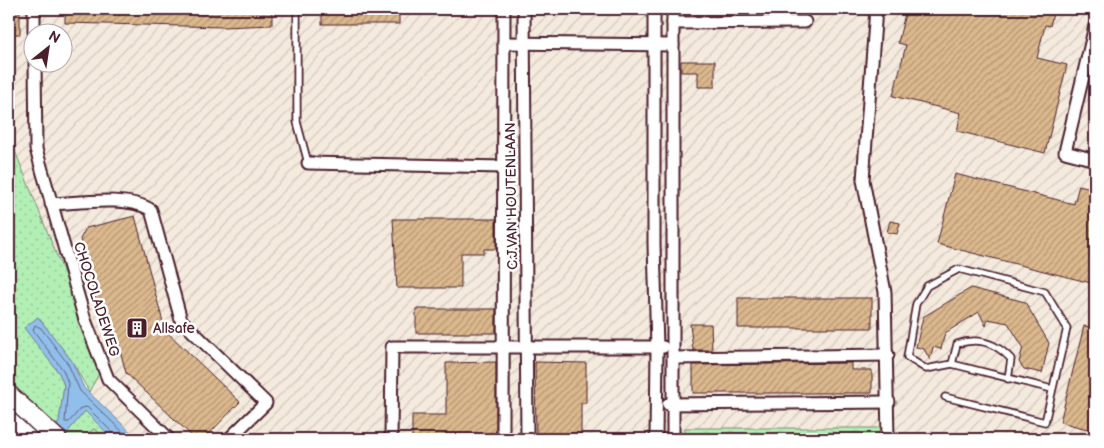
<svg xmlns="http://www.w3.org/2000/svg" width="1104" height="448" font-family="'Balsamiq Sans',sans-serif">
<defs>
<pattern id="industrial-furrows" width="10" height="10" patternUnits="userSpaceOnUse" patternTransform="scale(1.25)"><rect width="10" height="10" fill="#f4eadd"/><path d="M-1 1l2-2M0 10L10 0M9 11l2-2" fill="none" stroke="#d3c8be"/></pattern>
<pattern id="grass-dots" width="8" height="8" patternUnits="userSpaceOnUse" patternTransform="scale(1.25)"><rect width="8" height="8" fill="#b2efb5"/><path d="M2 2h.1M6 6h.1" fill="none" stroke="#9bcc9c" stroke-width="1.8" stroke-linecap="round"/></pattern>
<pattern id="forest-crowns" width="20" height="18" patternUnits="userSpaceOnUse" patternTransform="scale(1.25)"><rect width="20" height="18" fill="#b2efb5"/><path d="M2 6a3 3 0 1 1 6 0M12 15a3 3 0 1 1 6 0" fill="none" stroke="#9bcc9c"/></pattern>
<pattern id="building-hatch" width="6" height="6" patternUnits="userSpaceOnUse" patternTransform="scale(1.25)"><rect width="6" height="6" fill="#dbb88d"/><path d="M-1 1l2-2M0 6l6-6M5 7l2-2" fill="none" stroke="#b49573"/></pattern>
</defs>
<rect width="100%" height="100%" fill="#fff"/>
<filter id="ink" filterUnits="userSpaceOnUse"><feTurbulence type="fractalNoise" baseFrequency=".02" numOctaves="2"/><feDisplacementMap in="SourceGraphic" scale="10" xChannelSelector="R" yChannelSelector="G"/><feConvolveMatrix kernelMatrix="1 2 1 2 8 2 1 2 1" color-interpolation-filters="sRGB"/></filter>
<g filter="url(#ink)">
<path fill="url(#industrial-furrows)" fill-rule="evenodd" d="M9,9H1095V439H138L89,392L94,386L95,348L15,150L9,108ZM32,32H62V62H32Z"/>
<g fill="url(#grass-dots)" stroke="#7e8770">
<polygon points="9,108 15,151 94,348 101,370 89,392 72,361 38,317 25,328 59,373 64,385 59,422 56,427 9,389 9,297 13,271 9,245"/>
<polygon points="85,411 113,439 106,439 94,429 80,439 72,439 66,434"/>
</g>
<g fill="url(#forest-crowns)" stroke="#7e8770">
<polygon points="685,428 883,428 882,439 685,439"/>
<polygon points="94,429 106,439 80,439"/>
</g>
<polygon fill="#91bfeb" stroke="#757f9e" points="38,317 72,361 84,388 138,439 113,439 85,411 62,439 56,427 59,422 64,385 59,373 24,328"/>
<g fill="none" stroke-linecap="round" stroke-linejoin="round">
<polyline stroke="#665f78" stroke-width="1" points="116,439 114,434 87,407 81,408 69,422 65,422 68,383 63,370 33,330 35,325 41,328 68,364 80,391 130,439"/>
</g>
<g fill="url(#building-hatch)" stroke="#4a1f2b">
<rect x="9" y="9" width="11" height="25"/>
<polygon points="65,9 272,9 272,25 223,27 65,23"/>
<rect x="322" y="9" width="77" height="15"/>
<polygon points="906,9 1054,9 1050,26 1045,25 1037,58 1067,65 1045,153 957,131 961,113 893,96 906,45 898,43"/>
<polygon points="681,61 715,61 715,87 698,87 698,72 681,72"/>
<polygon points="955,174 1074,204 1079,185 1095,189 1095,284 937,244"/>
<polygon points="135,216 165,330 240,402 204,439 195,439 126,373 115,331 102,323 80,239 86,228"/>
<polygon points="393,219 496,219 496,249 484,249 484,253 461,253 461,288 397,288"/>
<polygon points="890,221 900,223 897,234 887,232"/>
<polygon points="971,288 1025,302 1049,343 1042,373 1024,369 1019,362 1023,347 1008,323 988,319 986,326 979,312 945,333 941,349 933,347 930,360 924,349 916,347 923,317"/>
<rect x="738" y="298" width="134" height="30"/>
<rect x="416" y="309" width="80" height="24"/>
<polygon points="690,324 711,324 712,350 693,350"/>
<polygon points="1084,326 1095,328 1095,431 1060,422"/>
<polygon points="496,362 496,439 412,439 412,415 446,415 446,363"/>
<polygon points="535,362 586,363 586,403 581,403 581,439 536,439"/>
<polygon points="851,363 851,370 872,370 872,393 693,393 693,365"/>
</g>
<g fill="none" stroke-linecap="round" stroke-linejoin="round">
<g stroke="#4a1f2b" stroke-width="9">
<g id="service">
<polyline points="297,9 297,122 308,163"/>
<path d="M952,364L957,344C978,337 995,342 1011,359L1008,379"/>
<polyline points="945,397 1045,422 1067,328 1045,292 959,269 927,286 916,304 907,357 926,369 952,364 1052,389"/>
</g>
</g>
<g stroke="#4a1f2b" stroke-width="15">
<g id="minor">
<polyline points="34,9 34,32"/>
<polyline points="524,9 527,439"/>
<polyline points="654,9 654,244 657,348 656,439"/>
<polyline points="876,9 863,180 885,292 888,439"/>
<polyline points="673,23 805,22"/>
<polyline points="1095,26 1065,152 1095,160"/>
<polyline points="504,43 673,45"/>
<polyline points="35,62 36,149 85,320 108,379 169,439"/>
<polyline points="308,163 504,167"/>
<path d="M51,204C78,203 128,195 151,210L181,320L266,403L229,439"/>
<polyline points="674,358 888,355"/>
<polyline points="668,404 889,402"/>
<polyline points="391,439 392,347 663,347"/>
<polyline points="503,439 504,9"/>
<polyline points="673,439 673,9"/>
</g>
</g>
<g stroke="#4a1f2b" stroke-width="21">
<polyline id="primary" points="9,395 57,439"/>
</g>
<use href="#service" stroke="#fff" stroke-width="5.5"/>
<use href="#minor" stroke="#fff" stroke-width="11"/>
<use href="#primary" stroke="#fff" stroke-width="18"/>
</g>
</g>
<defs>
<g id="building-square" transform="scale(1.125)"><rect x="-9" y="-9" width="18" height="18" rx="4" fill="#4a1f2b" stroke="#fff"/><path d="M-4-6H4V6H1V3H-1V6H-4ZM-2.5-4.3h1.7v1.8h-1.7ZM.8-4.3h1.7v1.8H.8ZM-2.5-1h1.7V.8h-1.7ZM.8-1h1.7V.8H.8Z" fill="#fff"/></g>
</defs>
<g fill-rule="evenodd">
<use href="#building-square" x="137" y="328"/>
</g>
<g text-anchor="middle" stroke-width="5" stroke-linejoin="round" paint-order="stroke">
<g font-size="14" fill="#4a1f2b" stroke="#fff">
<text transform="translate(511 196) rotate(-91)" y="5">C.J.VAN HOUTENLAAN</text>
<text transform="translate(97 299) rotate(72)" y="5">CHOCOLADEWEG</text>
</g>
<g font-size="14" fill="#4a1f2b" stroke="#fff" text-anchor="start">
<text x="153" y="333">Allsafe</text>
</g>
</g>
<rect width="1104" height="448" fill="none" stroke="#fff" stroke-width="30"/>
<rect x="15" y="15" width="1074" height="418" fill="none" stroke="#4a1f2b" stroke-width="2" filter="url(#ink)"/>
<g transform="translate(48 48) rotate(30)"><circle r="24" fill="#ffffff" stroke="#b7a5aa"/>
<path d="M0-4L9 19L0 12L-9 19Z" fill="#4a1f2b"/>
<text y="-8" font-size="14" font-weight="bold" text-anchor="middle" fill="#4a1f2b">N</text>
</g>
</svg>
